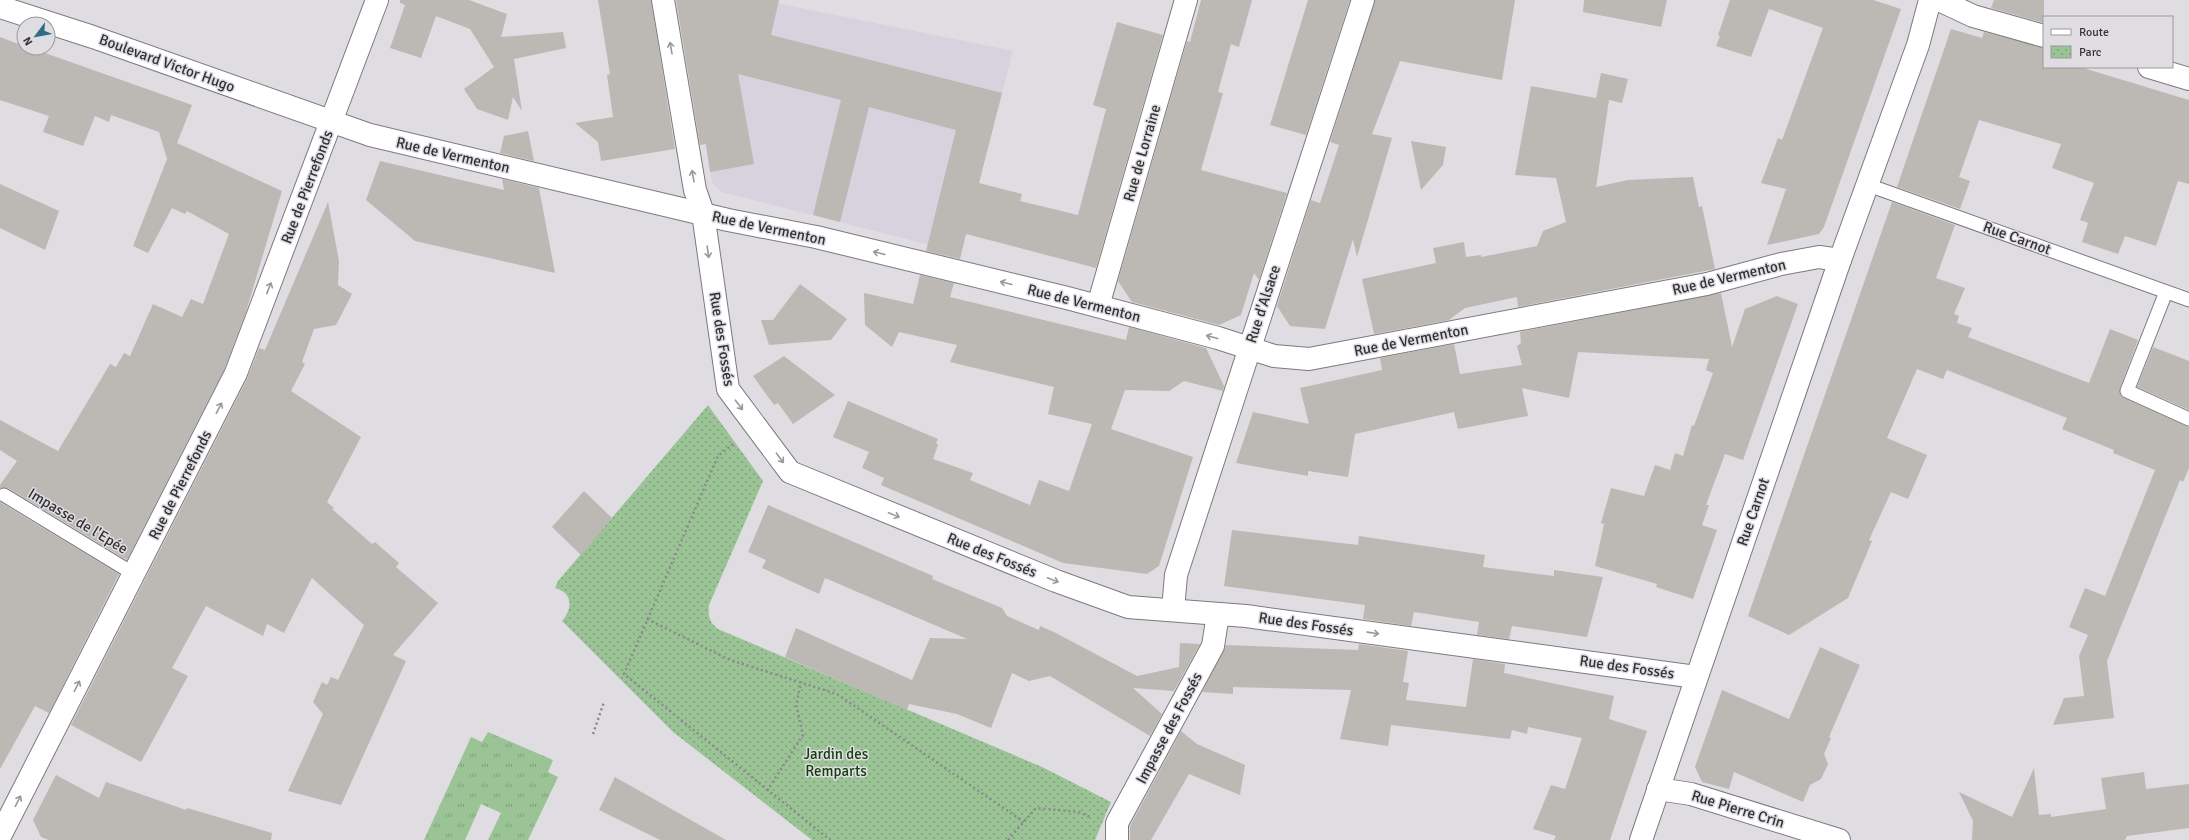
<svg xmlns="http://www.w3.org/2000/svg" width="2189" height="840" font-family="Signika,sans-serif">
<defs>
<pattern id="grass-tufts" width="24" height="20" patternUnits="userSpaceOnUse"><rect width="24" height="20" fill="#9bc496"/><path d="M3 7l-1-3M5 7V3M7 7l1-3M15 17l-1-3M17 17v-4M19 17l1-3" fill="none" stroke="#7fa07b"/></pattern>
<pattern id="park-dots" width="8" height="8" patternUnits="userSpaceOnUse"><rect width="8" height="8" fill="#9bc496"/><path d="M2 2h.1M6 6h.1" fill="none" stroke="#7fa07b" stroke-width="1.8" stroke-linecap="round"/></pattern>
</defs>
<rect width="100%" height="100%" fill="#dfdde2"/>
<polygon fill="#d7d2de" points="681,0 761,0 1013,51 961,253 722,192 712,183"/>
<polygon fill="url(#grass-tufts)" points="488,732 553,760 548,772 558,777 528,840 488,840 501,813 481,804 465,840 424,840 471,737 482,742"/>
<path fill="url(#park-dots)" d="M708,405L763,481L709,605C708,616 709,622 718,629L1042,767L1111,802L1095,840H812L673,732L562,621C573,608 573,593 555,588L558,581Z"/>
<g fill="#bcb8b4">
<polygon points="400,0 469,0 507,14 501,37 563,32 566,48 514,59 522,111 513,97 508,120 477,109 464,89 494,67 470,29 436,16 421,58 390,48 405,5 400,3"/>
<polygon points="598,0 651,0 675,149 601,161 598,142 575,123 613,117 607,75 610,74"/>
<polygon points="676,0 779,0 771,35 1002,93 979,183 1022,194 1020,201 1078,215 1106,109 1093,105 1117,22 1163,35 1096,268 966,234 960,259 926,251 956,130 869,107 840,222 813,215 841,100 738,74 754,164 710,172 706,144 700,145"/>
<polygon points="1201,0 1252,0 1239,47 1231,44 1218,92 1223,93 1201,170 1287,193 1259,280 1254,273 1241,315 1219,325 1132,302 1118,281 1187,41 1190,42"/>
<polygon points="1308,0 1350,0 1306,135 1270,125"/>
<polygon points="1375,0 1515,0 1502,80 1400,61 1372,134 1392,138 1357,257 1353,239 1325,329 1290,326 1277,306 1311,200 1320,203 1339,145 1330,142"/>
<polygon points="1584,0 1667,0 1661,27 1583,12"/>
<polygon points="1730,0 1873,0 1901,9 1824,227 1819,234 1767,245 1786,189 1761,183 1778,138 1782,140 1823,28 1769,9 1751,57 1716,46 1720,36 1718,35"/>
<polygon points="1994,0 2044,0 2044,23 1991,8"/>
<polygon points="1951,29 1982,38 1984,32 2044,48 2044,67 2080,67 2189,100 2189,184 2178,181 2156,246 2125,236 2118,254 2082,242 2088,223 2080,220 2094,183 2052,168 2061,144 1979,120 1959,177 1970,181 1960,209 1897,187"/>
<polygon points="0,37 24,46 24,48 31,48 192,105 177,143 282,191 245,315 225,368 127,560 8,488 0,488 0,485 17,461 0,450 0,420 58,451 110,364 116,367 124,353 130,356 153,304 182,317 191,299 203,304 229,234 187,211 185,214 172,208 148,253 133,246 167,159 159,132 111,115 109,122 95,116 83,146 43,132 49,116 0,100"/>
<polygon points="1601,73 1628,79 1622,103 1609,100 1596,187 1628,180 1693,177 1699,207 1702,206 1715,269 1518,307 1517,297 1465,308 1449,320 1374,334 1362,279 1436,263 1433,248 1464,242 1466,257 1481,255 1481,257 1537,246 1543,231 1566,222 1556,178 1515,175 1531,86 1596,98"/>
<polygon points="528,131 534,161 500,153 504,136"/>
<polygon points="1411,141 1446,147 1443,165 1421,190"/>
<polygon points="380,161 504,190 502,179 539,188 555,273 415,241 366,200"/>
<polygon points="0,184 59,211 45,250 0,228"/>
<polygon points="328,202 339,261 338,285 352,294 336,325 314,329 302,362 305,364 291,391 361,437 327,502 334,508 332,509 372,544 375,542 399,563 396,567 438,603 393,655 406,661 341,805 288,791 323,714 313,702 322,682 327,685 331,677 338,680 364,625 312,578 284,633 267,624 263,636 206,606 172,668 188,676 141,762 71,725 247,379 259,348 265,350"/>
<polygon points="1892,202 1955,225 1936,278 1965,288 1954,314 1959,316 1957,323 1972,328 1968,337 2089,383 2110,329 2138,340 2120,388 2121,396 2189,427 2189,468 2183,482 2180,480 2107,661 2114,718 2053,725 2064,698 2084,696 2079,656 2088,635 2069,627 2085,588 2105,596 2155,470 2113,453 2114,450 2062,429 2067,418 1947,370 1943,379 1917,369 1887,438 1927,455 1908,499 1891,492 1869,540 1872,541 1848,598 1789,635 1748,616"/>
<polygon points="920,275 954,283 950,297 1126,340 1129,327 1206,348 1224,386 1223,391 1184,381 1169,391 1125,390 1111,429 1193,457 1159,566 1147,574 1063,563 881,485 884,478 862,468 869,452 833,437 848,401 938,439 936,443 938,445 933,459 973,473 970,480 1030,505 1039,480 1069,491 1092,424 1048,414 1054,387 950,362 957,345 899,332 892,347 865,325 864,293 913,304"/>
<polygon points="800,284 847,319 831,340 769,345 761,320 773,320"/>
<polygon points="1721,293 1732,347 1745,309 1777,296 1798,304 1743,460 1725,454 1706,505 1709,505 1702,525 1717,530 1693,599 1656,587 1657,584 1595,566 1604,524 1601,523 1611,488 1644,496 1655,465 1670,470 1675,453 1683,456 1692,425 1694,426 1713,373 1706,370 1709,359 1578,352 1569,398 1522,388 1528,416 1458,429 1454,412 1355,434 1348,477 1308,471 1308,476 1236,463 1253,412 1309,424 1300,388 1382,370 1380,358 1454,344 1460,374 1522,365 1517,346 1521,343 1520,332"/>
<polygon points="2153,347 2189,361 2189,410 2137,387"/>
<polygon points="784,356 835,395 793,424 778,403 774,405 753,376"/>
<polygon points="584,491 612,518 581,555 552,527"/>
<polygon points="0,502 119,574 49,713 35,706 0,769"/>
<polygon points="768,505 933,576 932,579 1002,608 1007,616 1039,630 1040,626 1054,632 1137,676 1179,667 1180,643 1200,644 1174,691 1133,688 1162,714 1150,736 1050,676 1029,681 1012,673 991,728 957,714 909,704 907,710 785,657 796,628 912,680 930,638 967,639 825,578 819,594 762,568 766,560 748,552"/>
<polygon points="1232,530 1358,545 1359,536 1485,555 1483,567 1554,576 1554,570 1603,577 1587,637 1512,626 1509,639 1477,635 1479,622 1414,612 1411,626 1363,619 1365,605 1224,586"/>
<polygon points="1359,644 1408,651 1403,682 1409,683 1406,700 1466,707 1473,659 1505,664 1504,673 1614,696 1609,719 1647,731 1610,840 1554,840 1556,836 1533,829 1551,785 1565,789 1582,738 1528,727 1527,734 1512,730 1510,739 1391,725 1388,746 1340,739 1351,690 1233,687 1233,694 1202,692 1226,645 1358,650"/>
<polygon points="1820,647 1860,665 1829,737 1831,738 1824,754 1828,764 1821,779 1810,785 1803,802 1734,772 1729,789 1702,782 1695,767 1722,690 1789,719"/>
<polygon points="1181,731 1197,744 1245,765 1240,795 1189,774 1151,840 1130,840 1130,826"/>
<polygon points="2034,768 2039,815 2051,814 2051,817 2106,809 2101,778 2144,772 2146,789 2189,784 2189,828 2127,836 2125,840 1972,840 1973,821 1959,792 2012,817"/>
<polygon points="56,775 99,798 106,782 186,810 187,808 272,833 271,840 49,840 41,837 33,820"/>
<polygon points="615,777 726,840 660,840 599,810"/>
</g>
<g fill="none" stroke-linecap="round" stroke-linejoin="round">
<g stroke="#7c7a7f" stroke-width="15">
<g id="lane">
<polyline points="1868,185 2189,300"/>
<polyline points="2166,292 2127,391 2189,419"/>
<polyline points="4,495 134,574"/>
</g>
</g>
<g stroke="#7c7a7f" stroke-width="24">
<g id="street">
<polyline points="663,0 695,190 703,213 728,389 790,472 1056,581 1128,607 1246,616 1696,677"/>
<polyline points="1939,0 1973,16 2044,36"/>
<polyline points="0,7 93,37 370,135 728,220 816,237 1067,298 1218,338 1274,356 1309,359 1707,284 1781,264 1819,257 1840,260"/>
<polyline points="2149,67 2189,79"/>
<polyline points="1098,306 1186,0"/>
<polyline points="1173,610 1176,575 1363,0"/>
<polyline points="1658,789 1691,794 1839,840"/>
<polyline points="1117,840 1117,823 1213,646 1218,614"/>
<polyline points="1641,840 1840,260 1918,45 1930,0"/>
</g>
</g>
<g stroke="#7c7a7f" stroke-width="24">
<polyline id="secondary" points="0,836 236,373 377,0"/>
</g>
<g stroke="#8a898d" stroke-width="2.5" stroke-dasharray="2 3" stroke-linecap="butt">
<polyline points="733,444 718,456 624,674 830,840"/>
<polyline points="647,619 730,660 837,694 1024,822"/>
<polyline points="593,734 604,702"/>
<polyline points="767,791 803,735 796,705 801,683"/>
<polyline points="1008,840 1036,808 1079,812 1090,817"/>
</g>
<use href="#lane" stroke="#fff" stroke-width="13"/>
<use href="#street" stroke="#fff" stroke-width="22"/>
<use href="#secondary" stroke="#fff" stroke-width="22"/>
</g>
<defs><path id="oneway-shaft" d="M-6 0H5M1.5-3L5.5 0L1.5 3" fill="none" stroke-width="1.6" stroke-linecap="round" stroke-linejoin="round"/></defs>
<g stroke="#98989a">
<use href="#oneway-shaft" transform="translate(671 48) rotate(-100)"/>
<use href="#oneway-shaft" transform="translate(693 176) rotate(-100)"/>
<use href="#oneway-shaft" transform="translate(708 252) rotate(82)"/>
<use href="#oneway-shaft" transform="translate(879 253) rotate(-166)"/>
<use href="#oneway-shaft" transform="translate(1006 283) rotate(-166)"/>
<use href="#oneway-shaft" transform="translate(269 288) rotate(-69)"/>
<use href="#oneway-shaft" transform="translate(1212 337) rotate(-165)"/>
<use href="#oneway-shaft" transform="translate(739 405) rotate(53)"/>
<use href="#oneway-shaft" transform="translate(219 408) rotate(-63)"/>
<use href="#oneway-shaft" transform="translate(780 458) rotate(53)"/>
<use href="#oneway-shaft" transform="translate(894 515) rotate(22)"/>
<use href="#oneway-shaft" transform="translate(1053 580) rotate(22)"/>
<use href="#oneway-shaft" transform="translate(1373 633) rotate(8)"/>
<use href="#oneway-shaft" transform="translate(77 686) rotate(-63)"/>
<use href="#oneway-shaft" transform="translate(18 801) rotate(-63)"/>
</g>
<g text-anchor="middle" stroke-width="3" stroke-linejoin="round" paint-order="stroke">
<g font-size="15" fill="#323234" stroke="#dfdde2">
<text transform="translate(167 63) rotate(20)" y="5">Boulevard Victor Hugo</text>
<text transform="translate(1142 153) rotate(-74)" y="5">Rue de Lorraine</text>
<text transform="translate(453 155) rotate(13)" y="5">Rue de Vermenton</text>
<text transform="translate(307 187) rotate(-69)" y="5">Rue de Pierrefonds</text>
<text transform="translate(769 228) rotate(12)" y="5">Rue de Vermenton</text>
<text transform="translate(2017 238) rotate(20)" y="5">Rue Carnot</text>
<text transform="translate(1729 277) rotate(-13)" y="5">Rue de Vermenton</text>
<text transform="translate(1084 303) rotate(14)" y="5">Rue de Vermenton</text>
<text transform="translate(1263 304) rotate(-72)" y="5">Rue d'Alsace</text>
<text transform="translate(722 339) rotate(81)" y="5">Rue des Fossés</text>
<text transform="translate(1411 340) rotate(-11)" y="5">Rue de Vermenton</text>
<text transform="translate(180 485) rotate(-63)" y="5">Rue de Pierrefonds</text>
<text transform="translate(1753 512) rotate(-71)" y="5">Rue Carnot</text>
<text transform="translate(78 521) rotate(31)" y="5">Impasse de l'Epée</text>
<text transform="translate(992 555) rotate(22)" y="5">Rue des Fossés</text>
<text transform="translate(1306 624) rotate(8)" y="5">Rue des Fossés</text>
<text transform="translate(1627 667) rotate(8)" y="5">Rue des Fossés</text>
<text transform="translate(1169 728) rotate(-62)" y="5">Impasse des Fossés</text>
<text transform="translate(1738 809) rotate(17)" y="5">Rue Pierre Crin</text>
</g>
<g font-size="15" fill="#103e0c" stroke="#dfdde2">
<text x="836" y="759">Jardin des<tspan x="836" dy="17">Remparts</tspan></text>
</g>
</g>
<rect x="2043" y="16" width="130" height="52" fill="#dfdde2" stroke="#9a999c"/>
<rect x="2051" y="29" width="20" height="6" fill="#ffffff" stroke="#9a999c"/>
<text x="2079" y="36" font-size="12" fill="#323234">Route</text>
<rect x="2051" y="46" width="20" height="12" fill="url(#park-dots)" stroke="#9a999c"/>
<text x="2079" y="56" font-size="12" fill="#323234">Parc</text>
<g transform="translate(36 36) rotate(238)"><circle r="19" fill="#dfdde2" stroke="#9a999c"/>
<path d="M0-3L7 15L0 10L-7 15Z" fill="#306d83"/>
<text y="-6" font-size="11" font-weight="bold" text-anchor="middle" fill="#323234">N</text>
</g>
</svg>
